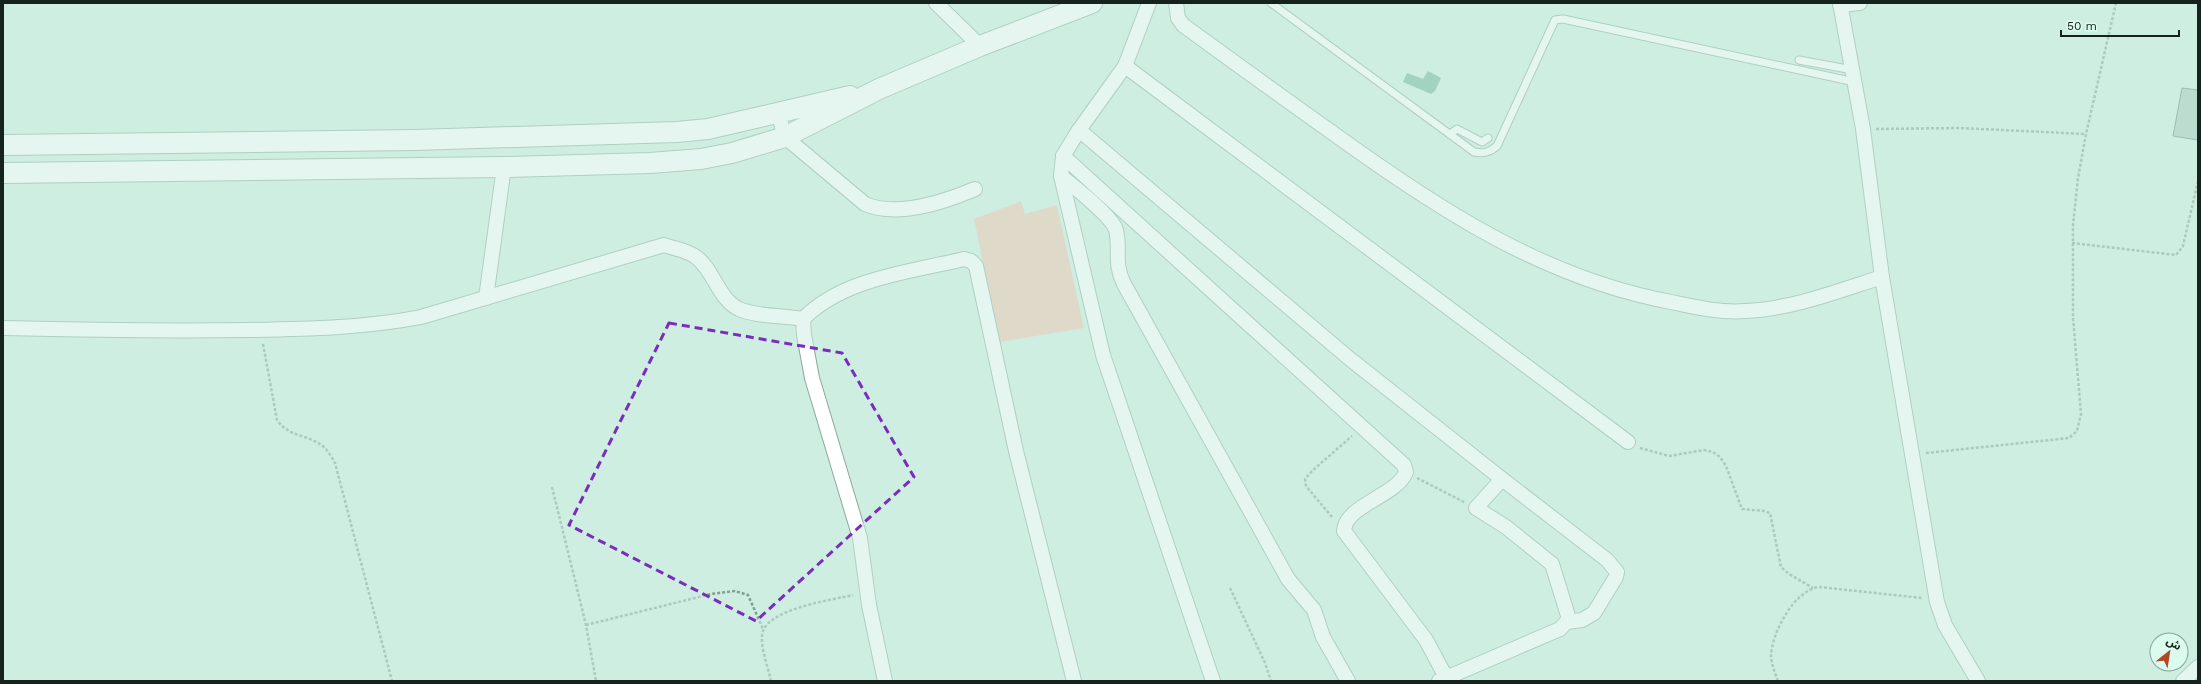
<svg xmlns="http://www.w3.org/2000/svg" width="2201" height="684" font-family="'Work Sans','Noto Sans Arabic',sans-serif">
<rect width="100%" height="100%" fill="#cdeee1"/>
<polygon fill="#f3bfad" points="1021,201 1025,214 1057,205 1084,328 1000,342 974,219"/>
<polygon fill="#6daf98" points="1428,71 1441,78 1435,91 1431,94 1403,82 1407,73 1423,79"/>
<polygon fill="#a5c5b9" stroke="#628075" points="2182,88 2198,90 2198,140 2173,136"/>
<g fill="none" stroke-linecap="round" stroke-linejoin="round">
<g stroke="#8aa99d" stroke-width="9">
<g id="lane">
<path d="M1271,3L1474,152C1484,154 1490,152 1497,146L1555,20L1563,19L1855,82"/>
<polyline points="1799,60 1853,70"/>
<polyline points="1450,134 1457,129 1482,142 1488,138"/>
</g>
</g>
<g stroke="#8aa99d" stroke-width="16">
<g id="street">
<polyline points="936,3 980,46"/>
<polyline points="1149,3 1125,66 1079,130 1063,156 1061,176 1103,355 1213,681"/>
<path d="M1176,3L1178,18L1183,25C1232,61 1281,96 1330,131C1435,207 1542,278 1671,302C1695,307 1720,313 1745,311C1792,309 1838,291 1882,277"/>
<polyline points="1840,3 1863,129 1882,277 1937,602 1945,625 1978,681"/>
<polyline points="1840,5 1860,3"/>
<polyline points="1125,66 1628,442"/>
<path d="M778,113L785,137L865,204C898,218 944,202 975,189"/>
<polyline points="1079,130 1350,359 1502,479 1476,508 1506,527 1552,564 1569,619 1560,629 1439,681"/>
<path d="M1063,156L1404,465L1406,472C1397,496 1345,505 1344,531L1426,640L1448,681"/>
<path d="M1061,176C1074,187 1112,216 1116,230C1121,250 1113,262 1124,284L1288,579L1314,610L1323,637L1348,681"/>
<polyline points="486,298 504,167"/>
<path d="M803,319C843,278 911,272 964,259L971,261L976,266L1016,451L1074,681"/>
<path d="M3,328C85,330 167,331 249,330C307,329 364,328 421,317L664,245C675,249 687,250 696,257C714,270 718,299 739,309C757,317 784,315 803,319L804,335L812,378L860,538L869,605L885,681"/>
<polyline points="1502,479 1607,560 1617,572 1616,577 1594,613 1582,620 1567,622"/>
<polyline points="2183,681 2198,667"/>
</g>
</g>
<g stroke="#8aa99d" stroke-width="22">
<g id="secondary">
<polyline points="3,145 415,140 677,132 708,129 850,96"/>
<polyline points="3,173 504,167 650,163 701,159 732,153 785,137 879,89 980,46 1092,3"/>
</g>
</g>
<g stroke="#849d93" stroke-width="2.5" stroke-dasharray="3 2" stroke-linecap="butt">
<polyline points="1876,129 1960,128 2086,134"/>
<polyline points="2072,243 2176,255 2183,246 2198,181"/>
<path d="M263,344L277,420C289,438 310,434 325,448C329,452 332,458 335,463L392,681"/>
<polyline points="1640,448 1669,456 1704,450 1713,452 1720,457 1726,466 1742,509 1764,511 1770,513 1781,567 1789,574 1813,588"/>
<polyline points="1926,453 2069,438 2077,431 2081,414 2073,317 2073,225 2078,178 2086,134 2116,3"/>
<polyline points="1417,478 1464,502"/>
<polyline points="552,487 586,625 596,681"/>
<polyline points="1332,517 1306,486 1305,479 1313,470 1352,436"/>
<polyline points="1230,588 1265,663 1271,681"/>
<polyline points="586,625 711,594 735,591 748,595 763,629"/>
<path d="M771,681C768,667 761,650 762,636C763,609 832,600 853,595"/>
<path d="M1778,681C1775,673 1772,666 1771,657C1771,634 1794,590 1819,587L1922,598"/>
</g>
<use href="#lane" stroke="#fff" stroke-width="7"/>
<use href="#street" stroke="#fff" stroke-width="14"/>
<use href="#secondary" stroke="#fff" stroke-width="20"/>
</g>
<path d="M0 0H2201V684H0ZM669,323L842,353L914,477L756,621L569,525Z" fill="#cdeee1" fill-opacity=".55" fill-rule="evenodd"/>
<path fill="none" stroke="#7b2cbf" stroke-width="3" stroke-dasharray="8 5" stroke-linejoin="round" d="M669,323L842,353L914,477L756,621L569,525Z"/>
<rect width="2201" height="684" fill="none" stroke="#15221d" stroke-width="8"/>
<g transform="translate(2169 652) rotate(30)"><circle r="19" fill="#dafbee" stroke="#8ba49a"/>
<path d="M0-3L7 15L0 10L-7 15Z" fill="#b04922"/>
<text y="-6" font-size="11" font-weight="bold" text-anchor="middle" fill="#15221d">ش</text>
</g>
<path d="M2061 30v6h118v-6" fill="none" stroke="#15221d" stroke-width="2"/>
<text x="2067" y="30" font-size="12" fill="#15221d" stroke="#dafbee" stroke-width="3" paint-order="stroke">50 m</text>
</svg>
